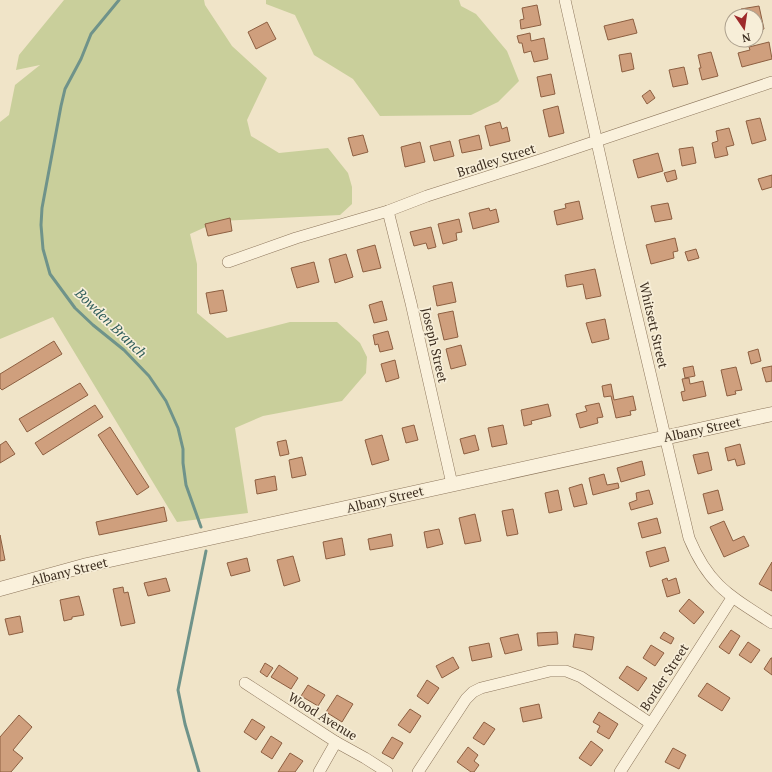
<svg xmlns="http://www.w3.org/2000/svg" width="772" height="772" font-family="'PT Serif',serif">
<rect width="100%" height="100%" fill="#f0e4c8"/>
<g fill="#c9cf9b">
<polygon points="64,0 204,0 205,5 232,46 267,78 247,120 251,136 279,153 328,148 348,173 352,187 352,204 340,215 219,221 190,234 197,264 197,313 227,338 290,322 337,322 360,343 367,357 366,373 342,401 263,416 235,428 248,513 177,522 53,317 0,339 0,122 9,115 15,85 40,65 16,70 19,55"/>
<polygon points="266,0 459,0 461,6 476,14 507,51 519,81 498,102 471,115 380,116 353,79 314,55 295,15 266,4"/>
</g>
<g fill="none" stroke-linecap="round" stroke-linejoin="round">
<g stroke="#6f938a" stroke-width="3">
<polyline points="119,0 91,34 81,59 65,89 61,106 42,208 41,225 43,249 50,274 75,308 93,325 124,350 149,376 166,401 178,428 183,449 183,463 186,485 201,527"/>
<polyline points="199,772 185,724 178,690 206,551"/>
</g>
</g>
<g fill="#cf9f7d" stroke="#8d5f41">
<polygon points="537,5 541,25 521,29 520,20 524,19 522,8"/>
<polygon points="759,6 764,29 756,31 756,16 743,16 741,9"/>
<polygon points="633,19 637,33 608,40 604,26"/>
<polygon points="267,22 276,39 256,49 248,32"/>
<polygon points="530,33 531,41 544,38 548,59 534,62 531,51 524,53 522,43 519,43 517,36"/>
<polygon points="769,42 772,59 742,67 738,53 750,50 749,47"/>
<polygon points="711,52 718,76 702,80 699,68 701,68 698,55"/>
<polygon points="631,53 634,69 622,72 619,55"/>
<polygon points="684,67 688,84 673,87 669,70"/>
<polygon points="551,74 555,94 541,97 537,77"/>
<polygon points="650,90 655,98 647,104 642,96"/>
<polygon points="558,106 564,133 549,137 543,110"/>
<polygon points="760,118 766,140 752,144 746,121"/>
<polygon points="500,122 502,129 507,127 510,141 490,146 485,126"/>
<polygon points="729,128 734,145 726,147 728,155 715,158 712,143 718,141 716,131"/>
<polygon points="363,135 368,152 353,156 348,138"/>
<polygon points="479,135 482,149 462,153 459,140"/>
<polygon points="450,141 454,156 434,161 430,146"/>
<polygon points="420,142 425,162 405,167 401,147"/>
<polygon points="693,147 696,163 682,166 679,149"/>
<polygon points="658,153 663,171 638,178 633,160"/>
<polygon points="675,170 677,179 667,182 664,173"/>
<polygon points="772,175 772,187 762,190 758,179"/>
<polygon points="579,201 583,219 557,225 554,211 566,208 565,204"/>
<polygon points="668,203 672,219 655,222 651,206"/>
<polygon points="489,208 490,211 496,209 499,222 473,229 469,213"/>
<polygon points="230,218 232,231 208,236 205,224"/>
<polygon points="459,219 462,232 456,233 457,240 443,244 438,224"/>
<polygon points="431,227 436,247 428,249 426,243 414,246 410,232"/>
<polygon points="675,238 678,251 673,252 674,258 651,264 646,245"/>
<polygon points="375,245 381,268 363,272 357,250"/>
<polygon points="696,249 699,258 688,261 685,252"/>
<polygon points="346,254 353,277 335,283 329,259"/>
<polygon points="314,262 319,282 297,288 291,268"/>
<polygon points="595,269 601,296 586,299 583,284 567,287 565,275"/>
<polygon points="452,282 456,302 437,306 433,286"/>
<polygon points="223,290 227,311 210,314 206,293"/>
<polygon points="382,301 387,320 374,323 369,305"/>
<polygon points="453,311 458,337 444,340 438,314"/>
<polygon points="605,319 609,339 592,343 586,323"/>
<polygon points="388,331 393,349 380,352 378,344 375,345 373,335"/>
<polygon points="54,341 62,354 2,390 0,388 0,374"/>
<polygon points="461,345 466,365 451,369 446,349"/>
<polygon points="758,349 761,361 751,364 748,352"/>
<polygon points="395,360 399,378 386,382 381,364"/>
<polygon points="693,366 695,376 685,378 683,368"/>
<polygon points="772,366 772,381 766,382 762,368"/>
<polygon points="736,367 742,390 735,391 736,394 727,396 721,370"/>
<polygon points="689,378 690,384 703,381 706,396 683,401 681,392 685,391 682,379"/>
<polygon points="80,383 88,395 27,432 19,419"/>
<polygon points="611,384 614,400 633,396 636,410 630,411 631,415 616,418 611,396 604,397 602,386"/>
<polygon points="599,403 603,417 597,418 598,423 580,428 576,414 587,411 585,406"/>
<polygon points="548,404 551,416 531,421 532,424 524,426 521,410"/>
<polygon points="95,405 103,417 43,455 35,443"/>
<polygon points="414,425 418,440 406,443 402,428"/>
<polygon points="503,425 507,444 492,447 488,428"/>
<polygon points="110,427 149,487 137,495 98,435"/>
<polygon points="382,435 389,460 372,465 365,440"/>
<polygon points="475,435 479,450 464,454 460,439"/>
<polygon points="286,440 289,454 280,456 277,442"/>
<polygon points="6,441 15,454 0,463 0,445"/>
<polygon points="740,444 745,464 737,466 735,459 728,461 725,448"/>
<polygon points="708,452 712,470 698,474 693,455"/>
<polygon points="302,457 306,475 292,478 289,460"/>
<polygon points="642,461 645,475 621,482 617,468"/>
<polygon points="604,474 607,485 618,483 619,488 593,495 589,478"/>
<polygon points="275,476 277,490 257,494 255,480"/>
<polygon points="582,484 587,504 574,507 569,488"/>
<polygon points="558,490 562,510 549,513 545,493"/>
<polygon points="649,490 653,504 631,510 629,503 637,500 636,493"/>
<polygon points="718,490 723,510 708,514 703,494"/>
<polygon points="164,507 167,521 99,535 96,522"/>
<polygon points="513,509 518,534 507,536 502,511"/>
<polygon points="475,514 481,541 465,544 459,518"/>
<polygon points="657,518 661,533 642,538 638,523"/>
<polygon points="724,521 733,541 744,536 749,546 724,557 710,527"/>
<polygon points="439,529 443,544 427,548 424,532"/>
<polygon points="391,534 393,546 370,550 368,539"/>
<polygon points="0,535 5,560 0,561"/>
<polygon points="342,538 345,555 326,559 323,542"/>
<polygon points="665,547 669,561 650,567 646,552"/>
<polygon points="293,556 300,581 284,586 277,560"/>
<polygon points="247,558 250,571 231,576 227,563"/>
<polygon points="772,562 772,591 759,584"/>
<polygon points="166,578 170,591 148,596 144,583"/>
<polygon points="667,578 668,581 676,578 680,593 667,597 662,580"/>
<polygon points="123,587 124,593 128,592 135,623 121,626 113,589"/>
<polygon points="79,596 84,615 72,617 72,619 64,621 60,600"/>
<polygon points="689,599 704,612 694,624 679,611"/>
<polygon points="20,616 23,632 9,635 5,619"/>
<polygon points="731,630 740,636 729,654 719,647"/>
<polygon points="557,632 558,644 538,646 537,633"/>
<polygon points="664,632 674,638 671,644 660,638"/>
<polygon points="518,634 522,650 505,654 500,638"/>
<polygon points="575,634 594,637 592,650 573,647"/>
<polygon points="748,642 760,650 751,663 739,655"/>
<polygon points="489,643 492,657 472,661 469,647"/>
<polygon points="651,645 664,653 655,666 643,658"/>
<polygon points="453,657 459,668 442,678 436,666"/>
<polygon points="771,658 772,658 772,675 764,669"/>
<polygon points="265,663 273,668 267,677 260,672"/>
<polygon points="279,665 298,678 291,689 271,677"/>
<polygon points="627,666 647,678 638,691 619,678"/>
<polygon points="427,680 439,688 428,704 417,696"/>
<polygon points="707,683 730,698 722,711 698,696"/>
<polygon points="308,685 325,695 318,706 301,696"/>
<polygon points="337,695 353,704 342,722 326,712"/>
<polygon points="539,704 542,718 523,722 520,708"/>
<polygon points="410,709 421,716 410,733 398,725"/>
<polygon points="599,712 618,724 609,739 597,732 600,726 593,722"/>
<polygon points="19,715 32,727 13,750 23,758 11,772 0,772 0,737"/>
<polygon points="252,719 265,727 256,740 244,732"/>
<polygon points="484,722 495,729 484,745 473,738"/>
<polygon points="271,736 282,743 272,759 261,752"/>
<polygon points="392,737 403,743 393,759 382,753"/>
<polygon points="591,741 603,750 591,766 579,758"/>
<polygon points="468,747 478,755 474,761 479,765 474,772 471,772 457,762"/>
<polygon points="673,748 686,755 679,769 665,762"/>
<polygon points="290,753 303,761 295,772 278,772"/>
</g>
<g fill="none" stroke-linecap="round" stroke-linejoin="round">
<g stroke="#8d765c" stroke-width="12">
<g id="minor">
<path d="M565,0L620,245L689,538C709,586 730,596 772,623"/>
<polyline points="388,211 411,303 452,484"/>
<polyline points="228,262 296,238 388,211 427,196 543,159 772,82"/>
<polyline points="245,683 336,742 365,758 387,772"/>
<polyline points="319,772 336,742"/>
<polyline points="418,772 466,699 473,692 481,688 550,671 566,671 581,677 650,723"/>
<polyline points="620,772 732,598"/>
</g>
</g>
<g stroke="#8d765c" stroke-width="15">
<polyline id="tertiary" points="0,589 87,565 772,414"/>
</g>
<use href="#minor" stroke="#faf1dc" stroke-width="11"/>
<use href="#tertiary" stroke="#faf1dc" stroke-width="14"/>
</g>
<g text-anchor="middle" stroke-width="3.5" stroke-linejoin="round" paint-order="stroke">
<g font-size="13" fill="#3d2e20" stroke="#f7eed8">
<text transform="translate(496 160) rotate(-18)" y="5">Bradley Street</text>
<text transform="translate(654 325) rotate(77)" y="5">Whitsett Street</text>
<text transform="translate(435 345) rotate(77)" y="5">Joseph Street</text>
<text transform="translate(702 429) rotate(-12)" y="5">Albany Street</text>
<text transform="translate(385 499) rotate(-13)" y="5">Albany Street</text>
<text transform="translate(69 571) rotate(-14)" y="5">Albany Street</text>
<text transform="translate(664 677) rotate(-57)" y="5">Border Street</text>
<text transform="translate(323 716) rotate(32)" y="5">Wood Avenue</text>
</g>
<g font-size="14" font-style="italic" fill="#2f5d5a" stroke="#f7eed8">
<text transform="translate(111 323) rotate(44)" y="5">Bowden Branch</text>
</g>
</g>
<g transform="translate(744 28) rotate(167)"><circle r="19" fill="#f7eed8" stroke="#ada18e"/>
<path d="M0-3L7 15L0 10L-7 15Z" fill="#9e2a2b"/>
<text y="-6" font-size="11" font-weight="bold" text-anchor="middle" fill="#3d2e20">N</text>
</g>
</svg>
